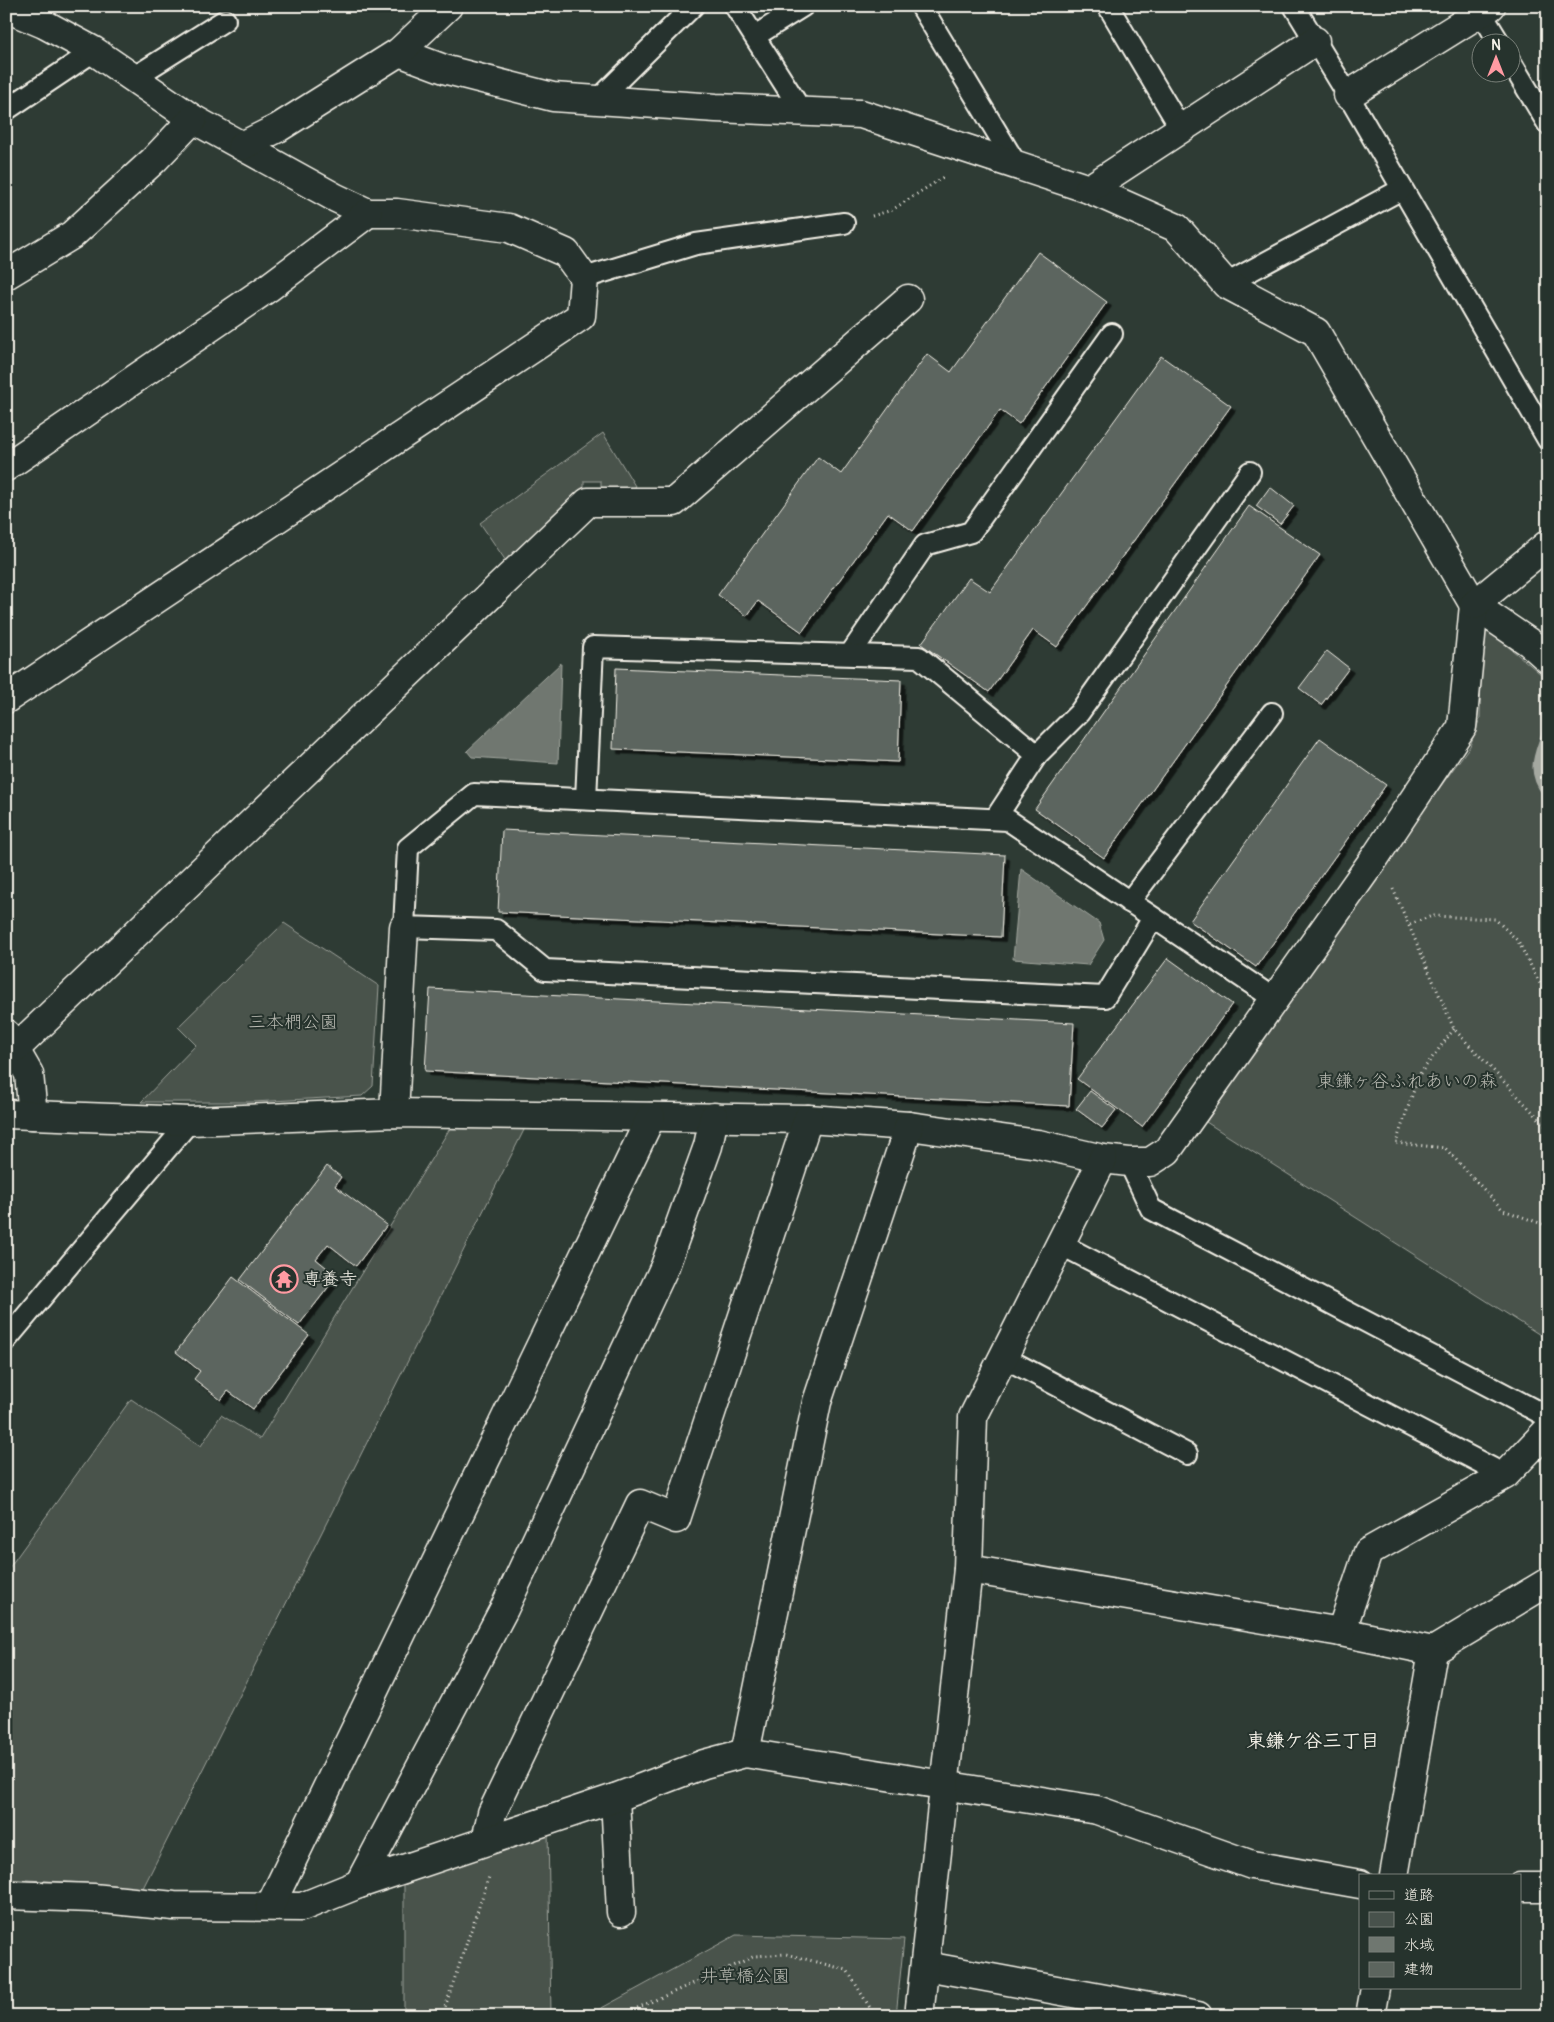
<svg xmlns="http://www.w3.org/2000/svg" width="1554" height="2022" font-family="Pangolin,'Klee One',sans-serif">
<defs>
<filter id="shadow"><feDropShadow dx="4.5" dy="4.5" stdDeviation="0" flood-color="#0009"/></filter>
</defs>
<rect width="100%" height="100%" fill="#2e3b34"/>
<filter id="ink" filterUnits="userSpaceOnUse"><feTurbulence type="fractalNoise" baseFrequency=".02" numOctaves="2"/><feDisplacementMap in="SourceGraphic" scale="10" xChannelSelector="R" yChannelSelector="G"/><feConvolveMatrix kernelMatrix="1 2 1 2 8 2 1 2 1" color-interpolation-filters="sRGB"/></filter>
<g filter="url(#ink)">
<g fill="#48524c" stroke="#9ea29a">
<polygon points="603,433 638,491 601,491 601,481 584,481 584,492 508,564 480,523"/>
<polygon points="1487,629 1548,680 1548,1340 1206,1122 1382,867 1470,746 1480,718 1482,633"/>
<polygon points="284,923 379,986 373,1086 362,1096 253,1102 141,1102 196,1045 178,1027"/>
<polygon points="452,1125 526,1126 142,1890 86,1883 6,1879 6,1572 131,1399 201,1446 221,1415 260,1439"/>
<polygon points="548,1829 551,2015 598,2010 736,1935 904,1939 896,2016 404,2016 404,1885"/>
</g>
<g fill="#6f7770" stroke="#a4a8a0">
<polygon points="561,663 558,763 472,757 467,751"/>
<polygon points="1021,869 1099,923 1104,940 1088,965 1013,959"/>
</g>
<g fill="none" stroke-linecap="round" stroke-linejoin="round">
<path stroke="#a4a8a0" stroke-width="11" d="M1548,730C1540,756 1530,769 1548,793"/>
</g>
<g fill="#5c655e" stroke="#f4f1e8" filter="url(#shadow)">
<polygon points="1038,252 1107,302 1019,424 1000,410 913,531 888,513 802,632 758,601 747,616 718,595 818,457 841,474 927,354 951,372"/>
<polygon points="1161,356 1231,406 1057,647 1033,630 989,692 921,644 969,578 990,592"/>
<polygon points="1270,487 1294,506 1280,524 1256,506"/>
<polygon points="1249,506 1320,555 1104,858 1035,809"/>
<polygon points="1327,651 1349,668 1321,705 1299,688"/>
<polygon points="616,668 901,680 898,762 613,749"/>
<polygon points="1320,738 1386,785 1256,967 1190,921"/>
<polygon points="502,830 1005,855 1001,937 498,912"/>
<polygon points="1168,958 1232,1004 1142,1127 1077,1079"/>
<polygon points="430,989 1074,1023 1069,1106 425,1071"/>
<polygon points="1090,1091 1116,1110 1102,1128 1076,1109"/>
<polygon points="327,1166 341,1177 335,1186 387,1225 356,1266 328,1244 316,1259 337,1276 299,1325 240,1280"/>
<polygon points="233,1277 309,1335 253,1409 228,1391 221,1400 194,1379 200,1371 176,1352"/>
</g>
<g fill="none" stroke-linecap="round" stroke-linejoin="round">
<g stroke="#f4f1e8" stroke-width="24">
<g id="service">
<polyline points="735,6 801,110"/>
<polyline points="921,6 1016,164"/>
<polyline points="1108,6 1181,129"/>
<polyline points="1294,6 1348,95 1548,440"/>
<polyline points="1477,6 1499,42"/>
<polyline points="755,36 803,6"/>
<polyline points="1512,64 1548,124"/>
<polyline points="133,78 225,20"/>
<polyline points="599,99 693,6"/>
<polyline points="6,110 94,51"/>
<polyline points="584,278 696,244 844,223"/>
<polyline points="1226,284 1402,189"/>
<polyline points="851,653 925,545 971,532 1112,334"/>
<polyline points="586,799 593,647 919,657 1037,755"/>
<polyline points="995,819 1037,755 1079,713 1250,472"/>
<polyline points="1129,902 1272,713"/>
<polyline points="1153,918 1105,997 545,970 496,930 404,927 408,848 474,794 1008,820 1264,992"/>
<polyline points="1129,1162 1151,1209 1548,1417"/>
<polyline points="1060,1244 1505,1475"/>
<polyline points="6,1340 190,1121"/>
<polyline points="1003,1357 1187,1454"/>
</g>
</g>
<g stroke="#f4f1e8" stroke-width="31">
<g id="minor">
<polyline points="6,8 44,24 94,51 193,119 336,198 368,213 397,213 509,228 566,253 584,278 581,316 6,699"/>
<polyline points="399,52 447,70 553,97 716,108 861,114 1089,189 1177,228 1226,284 1316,332 1474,605 1530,643 1548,659"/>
<polyline points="1348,95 1491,6"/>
<polyline points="242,146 278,128 399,52 448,6"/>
<polyline points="1089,189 1315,41"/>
<polyline points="6,275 72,235 154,160 193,119"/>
<polyline points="6,467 268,288 368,213"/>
<polyline points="6,1034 29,1074 33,1115"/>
<polyline points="16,1048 588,502 674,502 908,299"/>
<polyline points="394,1113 404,927"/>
<polyline points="6,1114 190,1121 394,1113 808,1119 909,1126 1038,1144 1103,1159 1129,1162 1150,1162 1167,1151 1376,856 1462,727 1474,605"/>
<polyline points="968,1569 1341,1632 1433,1651 1548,1582"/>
<polyline points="1341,1632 1368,1552 1505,1475 1548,1430"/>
<polyline points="745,1753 817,1402 909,1126"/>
<polyline points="615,1798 621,1912"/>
<polyline points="486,1840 492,1813 640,1504 676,1519 808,1119"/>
<polyline points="1394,1876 1433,1651"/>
<polyline points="359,1884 504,1609 665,1266 708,1146 714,1117"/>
<polyline points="1520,1887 1548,1887"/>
<polyline points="6,1895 93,1898 174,1906 302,1907 359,1884 615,1798 704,1764 745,1753 1097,1810 1252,1865 1360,1884"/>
<polyline points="270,1906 651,1117"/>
<polyline points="926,1966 1198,2016"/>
<polyline points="919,2016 968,1569 973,1417 1103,1159"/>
<polyline points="1370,2016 1375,1988"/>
</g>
</g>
<g stroke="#f4f1e8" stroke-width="31">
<polyline id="tertiary" points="1474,605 1548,544"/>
</g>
<g stroke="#f4f1e8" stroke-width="3" stroke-dasharray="1 4" stroke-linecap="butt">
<polyline points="872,216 892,210 945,176"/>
<polyline points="1393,889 1454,1029 1548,1128"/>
<polyline points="1410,924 1432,916 1495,919 1518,941 1548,999"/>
<polyline points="1454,1029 1419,1075 1396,1143 1445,1148 1503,1210 1548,1226"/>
<polyline points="442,2016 490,1874"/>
<polyline points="619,2016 755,1956 786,1954 847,1970 875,2016"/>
</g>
<use href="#service" stroke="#26332d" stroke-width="20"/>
<use href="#minor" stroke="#26332d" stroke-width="28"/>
<use href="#tertiary" stroke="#26332d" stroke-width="28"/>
</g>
</g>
<defs>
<g id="temple-ring" transform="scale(1.4375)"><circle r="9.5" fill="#26332d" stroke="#ff9aa2" stroke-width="1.5"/><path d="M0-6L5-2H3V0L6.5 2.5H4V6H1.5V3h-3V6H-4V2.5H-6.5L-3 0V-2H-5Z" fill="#ff9aa2"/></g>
</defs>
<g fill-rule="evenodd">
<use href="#temple-ring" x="284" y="1279"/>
</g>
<g text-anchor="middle" stroke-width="4" stroke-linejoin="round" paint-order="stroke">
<g font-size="18" fill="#b8b9b1" stroke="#26332d">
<text x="293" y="1028">三本椚公園</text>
<text x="1407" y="1087">東鎌ヶ谷ふれあいの森</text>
<text x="745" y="1982">井草橋公園</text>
</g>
<g font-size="18" fill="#f4f1e8" stroke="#26332d" text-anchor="start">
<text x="303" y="1285">専養寺</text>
</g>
<g font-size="19" font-weight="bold" fill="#f4f1e8" stroke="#26332d">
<text x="1313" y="1747">東鎌ケ谷三丁目</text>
</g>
</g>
<rect width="1554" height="2022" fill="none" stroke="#26332d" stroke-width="25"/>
<rect x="12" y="12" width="1529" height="1997" fill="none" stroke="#f4f1e8" stroke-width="2" filter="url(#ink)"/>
<rect x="1359" y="1874" width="162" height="115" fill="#26332d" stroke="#787f78"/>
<rect x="1369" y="1891" width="25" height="8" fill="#26332d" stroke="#787f78"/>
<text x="1404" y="1900" font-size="15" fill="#f4f1e8">道路</text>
<rect x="1369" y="1912" width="25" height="15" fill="#48524c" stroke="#787f78"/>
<text x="1404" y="1924" font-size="15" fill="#f4f1e8">公園</text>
<rect x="1369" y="1937" width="25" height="15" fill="#6f7770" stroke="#787f78"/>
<text x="1404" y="1950" font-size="15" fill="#f4f1e8">水域</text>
<rect x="1369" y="1962" width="25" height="15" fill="#5c655e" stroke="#787f78"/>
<text x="1404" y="1974" font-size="15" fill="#f4f1e8">建物</text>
<g transform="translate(1496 58)"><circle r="24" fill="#26332d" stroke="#787f78"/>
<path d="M0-4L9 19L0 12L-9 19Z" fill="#ff9aa2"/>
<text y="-8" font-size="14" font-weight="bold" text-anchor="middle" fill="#f4f1e8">N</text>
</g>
</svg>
